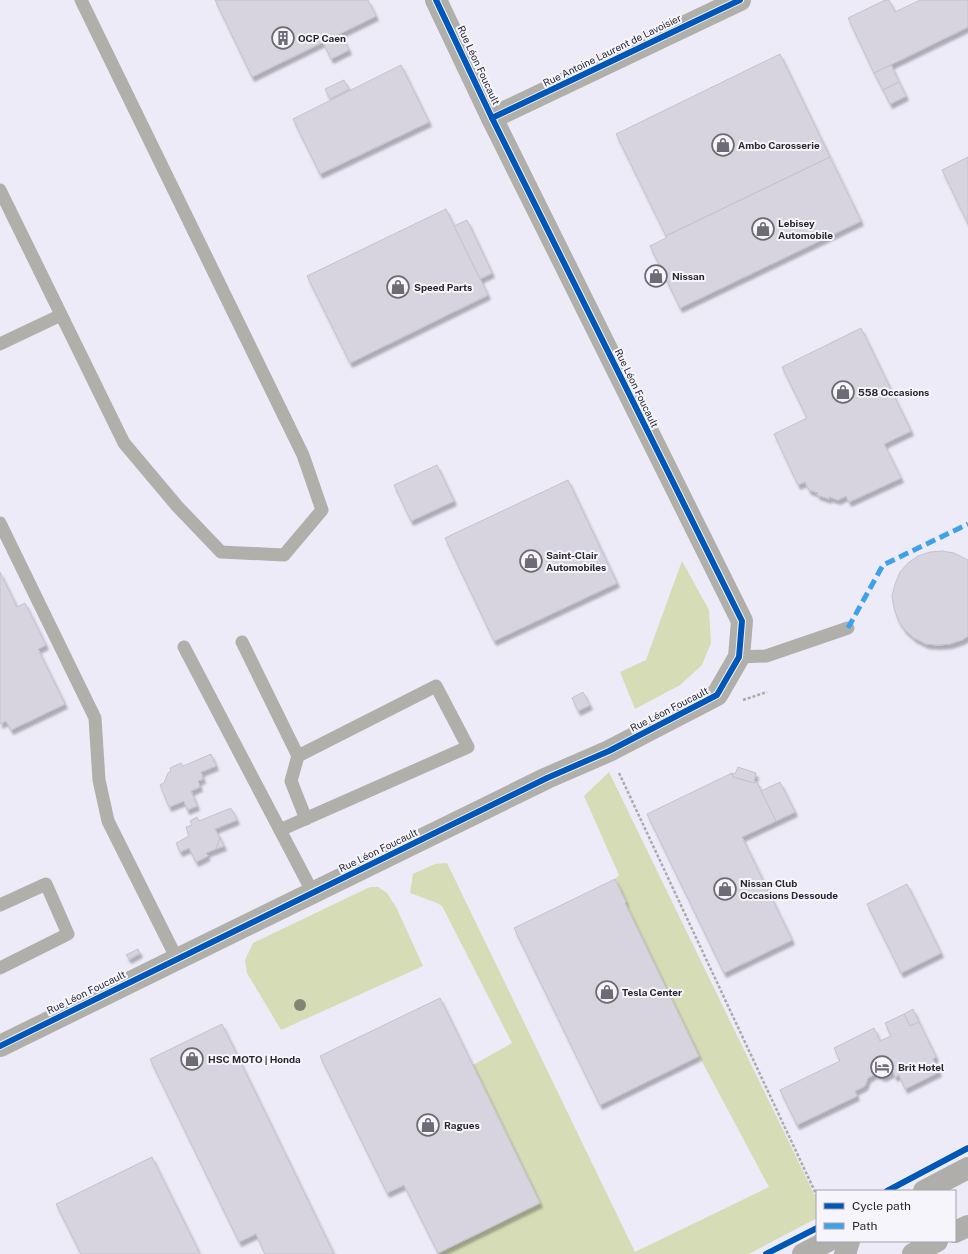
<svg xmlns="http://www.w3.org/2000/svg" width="968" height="1254" font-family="'Public Sans',sans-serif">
<defs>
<filter id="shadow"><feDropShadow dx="2.5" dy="4.5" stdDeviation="1" flood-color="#0004"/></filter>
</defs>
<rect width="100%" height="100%" fill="#ecebf7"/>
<g fill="#d6dcb6">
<polygon points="682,561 709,610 711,643 702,665 680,685 635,709 620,672 646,660"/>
<polygon points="609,772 817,1200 817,1218 749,1254 438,1254 540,1203 473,1065 512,1043 442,906 437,903 410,893 413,874 435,864 447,863 635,1252 769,1187 699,1056 625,903 626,902 615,879 619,875 584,796"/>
<polygon points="370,887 378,887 387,893 397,909 423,966 281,1030 247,973 245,960 253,943"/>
</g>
<g fill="#d7d4df" stroke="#c4c2cc" filter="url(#shadow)">
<polygon points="215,0 368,0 376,16 252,77"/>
<polygon points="885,0 889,0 895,12 920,0 968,0 968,27 874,73 848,18"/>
<polygon points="341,34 349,50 331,59 323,42"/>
<polygon points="780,54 830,157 666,236 616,134"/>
<polygon points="401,65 429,122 320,174 293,119"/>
<polygon points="891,65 899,82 883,90 874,73"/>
<polygon points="344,80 349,89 330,99 325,89"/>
<polygon points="899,82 906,96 890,104 883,90"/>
<polygon points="830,157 861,221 680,308 650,246 666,238 666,236"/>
<polygon points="968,157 968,224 942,170"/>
<polygon points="446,209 488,295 350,363 307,276"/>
<polygon points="467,220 492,273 480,279 454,226"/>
<polygon points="861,328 911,431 884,444 901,478 849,502 846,496 838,500 829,497 829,499 817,495 818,493 809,490 805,482 798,485 774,434 807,418 782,367"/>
<polygon points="437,465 454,501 411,521 394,485"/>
<polygon points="568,480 617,583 494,641 445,538"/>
<polygon points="942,551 954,553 968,560 968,636 962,640 950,644 938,645 926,644 914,638 905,630 898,620 894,608 892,596 895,584 900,572 908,563 918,556 930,552"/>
<polygon points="0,572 17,607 25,603 46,645 38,649 65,704 11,730 6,721 0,724"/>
<polygon points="583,692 590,705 578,711 572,698"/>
<polygon points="211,754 216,766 201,772 203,779 198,781 200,787 191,791 197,806 187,810 184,801 169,807 160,785 164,783 168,773 171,771 170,768 181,763 183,766"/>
<polygon points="738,767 756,773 754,781 757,782 754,783 733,777 732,773 735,774"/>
<polygon points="732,773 733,777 754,783 757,782 776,821 742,837 792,940 724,973 647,814"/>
<polygon points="780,782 795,812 776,821 761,791"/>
<polygon points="231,808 237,820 215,829 220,838 216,849 206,853 208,856 196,862 189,848 180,852 176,843 189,836 186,827 192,825 190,821 197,817 199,821"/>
<polygon points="220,838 224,846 216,849"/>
<polygon points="615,879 626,902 625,903 699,1056 600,1105 514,928"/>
<polygon points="907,884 941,953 901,973 867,904"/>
<polygon points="138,949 140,953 129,959 126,955"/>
<polygon points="440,998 540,1203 438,1253 404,1185 387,1193 320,1056"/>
<polygon points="913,1009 919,1022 910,1026 904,1014"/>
<polygon points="904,1014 910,1026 919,1022 936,1057 933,1059 939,1072 905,1089 899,1075 895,1077 893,1072 884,1077 875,1074 868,1078 865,1086 855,1091 857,1096 797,1125 780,1090 840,1061 834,1048 874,1028 880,1041 891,1036 885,1023"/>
<polygon points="222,1024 334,1254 265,1254 256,1234 239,1242 150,1059"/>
<polygon points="152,1157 200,1254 81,1254 56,1204"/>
</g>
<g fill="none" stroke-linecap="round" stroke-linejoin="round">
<g stroke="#acabaa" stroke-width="2.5" stroke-dasharray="3 2" stroke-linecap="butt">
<polyline points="743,700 767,692"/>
<polyline points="619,773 817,1196"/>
</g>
<g stroke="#b0afaa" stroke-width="13">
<polyline points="0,190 124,443 177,506 221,552 284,555 322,510 303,455 81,0"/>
<polyline points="0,344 61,315"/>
<polyline points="0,523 95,718 99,780 108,821 177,959"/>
<polyline points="242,642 298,756 436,686 468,747 280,830 313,893"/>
<polyline points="184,647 280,830"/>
<polyline points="739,657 766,656 848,628"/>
<polyline points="298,756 291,781 306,819"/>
<polyline points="0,905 46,884 68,934 0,968"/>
</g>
<g stroke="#b0afaa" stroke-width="22">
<polyline points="492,118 740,0"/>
<polyline points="0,1046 547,778 609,751 717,695 739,657 742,621 492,118 436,0"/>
</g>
<g stroke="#b0aeaa" stroke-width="22">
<polyline points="924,1191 968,1168"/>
<polyline points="955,1232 968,1226"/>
<polyline points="803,1254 828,1241"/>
<polyline points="845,1254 849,1241"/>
<polyline points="913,1254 937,1241"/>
</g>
<polyline stroke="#3ea2eb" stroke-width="5" stroke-dasharray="10 5" stroke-linecap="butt" points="848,628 883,565 968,524"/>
<g stroke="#f6f5fb" stroke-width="8">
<g id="cycleway">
<polyline points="492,118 740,0"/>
<polyline points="0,1046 547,778 609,751 717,695 739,657 742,621 492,118 436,0"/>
<polyline points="887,1191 968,1148"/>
<polyline points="766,1254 817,1228"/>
</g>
</g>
<use href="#cycleway" stroke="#0057b8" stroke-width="6"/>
</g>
<circle fill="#848673" cx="300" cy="1005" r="6"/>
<defs>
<g id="building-ring" transform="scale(1.15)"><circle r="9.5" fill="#f6f5fb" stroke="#6d6b76" stroke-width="1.5"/><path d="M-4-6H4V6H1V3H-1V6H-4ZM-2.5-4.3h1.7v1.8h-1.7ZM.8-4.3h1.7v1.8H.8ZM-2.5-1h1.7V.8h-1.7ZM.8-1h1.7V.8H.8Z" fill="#6d6b76"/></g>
<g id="shop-ring" transform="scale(1.15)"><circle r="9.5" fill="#f6f5fb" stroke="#6d6b76" stroke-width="1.5"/><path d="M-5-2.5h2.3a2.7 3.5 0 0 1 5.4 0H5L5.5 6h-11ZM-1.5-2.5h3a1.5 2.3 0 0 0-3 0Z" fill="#6d6b76"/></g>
<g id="hotel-ring" transform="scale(1.15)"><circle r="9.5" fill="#f6f5fb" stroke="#6d6b76" stroke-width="1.5"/><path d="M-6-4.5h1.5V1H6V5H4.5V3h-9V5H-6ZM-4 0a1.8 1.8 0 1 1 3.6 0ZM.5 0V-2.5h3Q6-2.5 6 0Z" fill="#6d6b76"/></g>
</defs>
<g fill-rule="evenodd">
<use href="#building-ring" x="283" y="38"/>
<use href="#shop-ring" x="723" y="145"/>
<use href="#shop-ring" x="763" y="229"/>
<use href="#shop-ring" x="656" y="276"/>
<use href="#shop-ring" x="398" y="287"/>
<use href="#shop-ring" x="843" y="392"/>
<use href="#shop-ring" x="531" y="561"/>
<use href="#shop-ring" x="725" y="889"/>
<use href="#shop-ring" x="607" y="992"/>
<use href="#shop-ring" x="192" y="1059"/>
<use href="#hotel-ring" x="882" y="1067"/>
<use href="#shop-ring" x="428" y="1125"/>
</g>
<g text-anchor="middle" stroke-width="4" stroke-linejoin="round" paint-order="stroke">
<g font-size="10" font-weight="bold" fill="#282631" stroke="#f6f5fb" text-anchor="start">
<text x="298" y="42">OCP Caen</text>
<text x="738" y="149">Ambo Carosserie</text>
<text x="778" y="227">Lebisey<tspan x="778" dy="12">Automobile</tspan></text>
<text x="672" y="280">Nissan</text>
<text x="414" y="291">Speed Parts</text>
<text x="858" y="396">558 Occasions</text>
<text x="546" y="559">Saint-Clair<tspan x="546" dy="12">Automobiles</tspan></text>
<text x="740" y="887">Nissan Club<tspan x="740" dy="12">Occasions Dessoude</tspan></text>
<text x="622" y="996">Tesla Center</text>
<text x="208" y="1063">HSC MOTO | Honda</text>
<text x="898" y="1071">Brit Hotel</text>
<text x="444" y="1129">Ragues</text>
</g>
<g font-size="10" fill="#282631" stroke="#f6f5fb">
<text transform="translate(612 50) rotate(-26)" y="4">Rue Antoine Laurent de Lavoisier</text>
<text transform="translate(479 65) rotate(65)" y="4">Rue Léon Foucault</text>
<text transform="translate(637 388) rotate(64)" y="4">Rue Léon Foucault</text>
<text transform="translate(669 709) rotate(-27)" y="4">Rue Léon Foucault</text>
<text transform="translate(378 850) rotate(-26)" y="4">Rue Léon Foucault</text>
<text transform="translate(86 992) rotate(-26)" y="4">Rue Léon Foucault</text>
</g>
</g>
<rect x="816" y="1190" width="140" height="52" fill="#f6f5fb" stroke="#a4a2aa"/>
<rect x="824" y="1203" width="20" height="6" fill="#0057b8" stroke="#a4a2aa"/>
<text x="852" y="1210" font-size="12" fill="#282631">Cycle path</text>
<rect x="824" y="1223" width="20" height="6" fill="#3ea2eb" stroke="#a4a2aa"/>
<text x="852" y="1230" font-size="12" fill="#282631">Path</text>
</svg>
